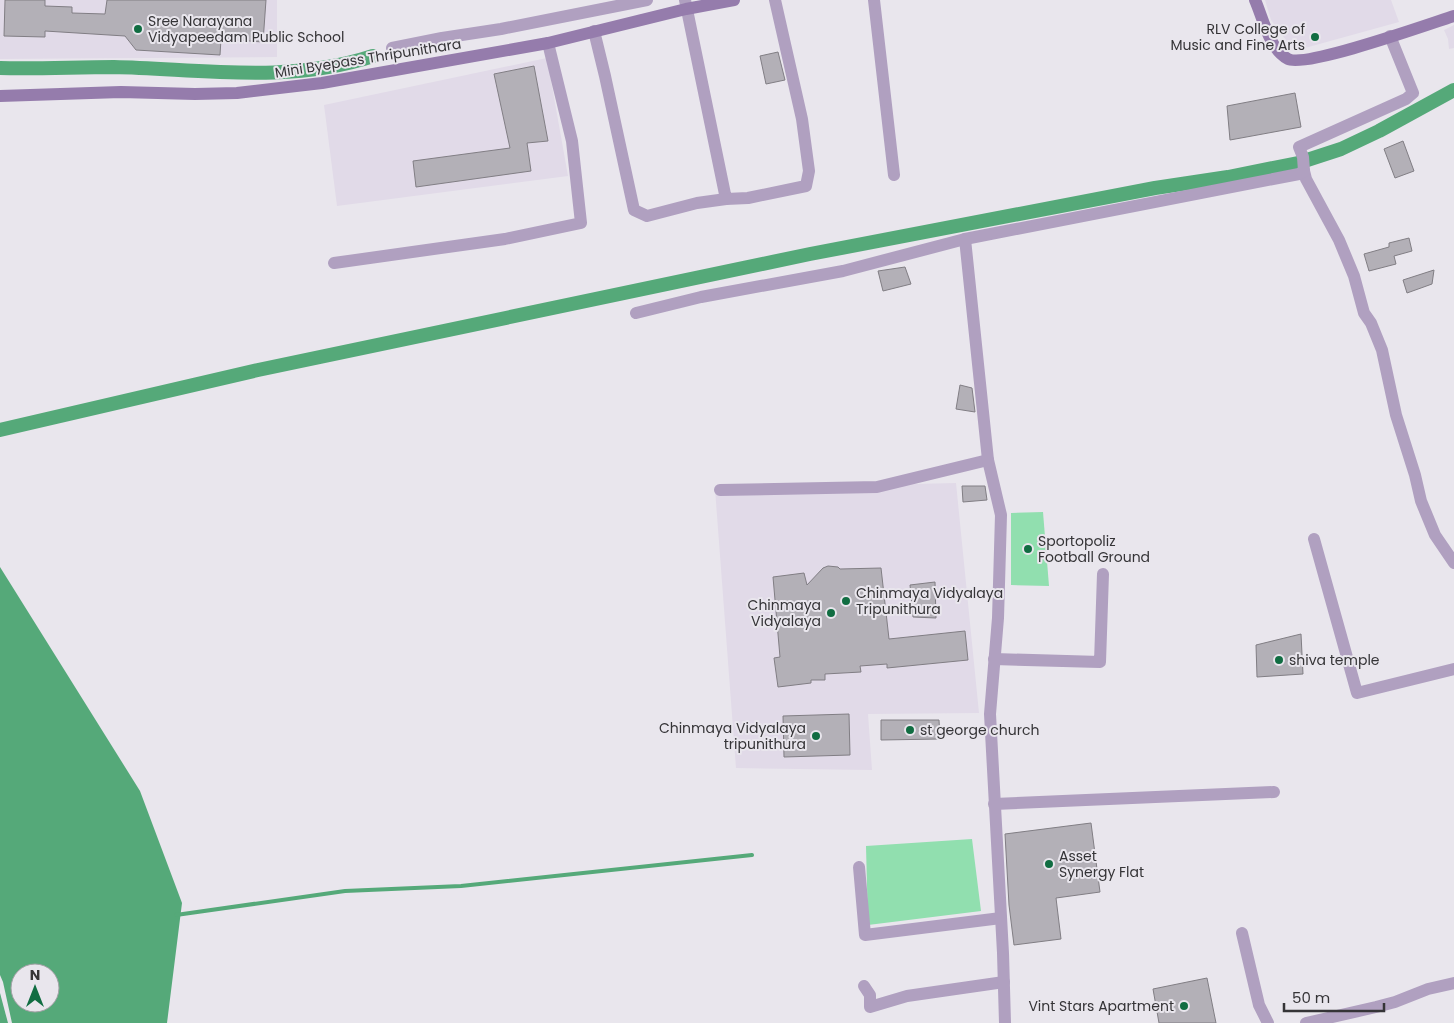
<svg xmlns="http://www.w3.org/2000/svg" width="1454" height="1023" font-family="Poppins,sans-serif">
<rect width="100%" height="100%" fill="#e9e6ed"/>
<g fill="#e1dae8">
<polygon points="0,0 277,0 277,57 0,59"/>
<polygon points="1265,0 1391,0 1399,22 1294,51 1271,20"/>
<polygon points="1454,25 1454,48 1449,49 1448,39 1444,30"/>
<polygon points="547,58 568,176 337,206 324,105"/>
<polygon points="956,483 979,713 868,714 872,770 736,768 715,489"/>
</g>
<g fill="#91dfaf">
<polygon points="1043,512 1049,586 1011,585 1011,513"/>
<polygon points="972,839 981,911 868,925 866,846"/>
</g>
<g fill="#55a979" fill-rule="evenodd">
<path d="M0,567L140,791L182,903L167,1023H12L3,982L0,975ZM20,973H50V1003H20Z"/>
<polygon points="0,993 8,1023 0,1023"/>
</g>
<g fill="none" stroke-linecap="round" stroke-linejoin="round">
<polyline stroke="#55a979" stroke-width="4" points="176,915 345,891 461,886 752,855"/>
<g stroke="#55a979" stroke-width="14">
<path d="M0,68C38,69 76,67 114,67C201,69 288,84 373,56"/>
<polyline points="0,430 258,370 810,254 1155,188 1228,177 1298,163 1341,149 1379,131 1454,90"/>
</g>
</g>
<g fill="#b3b0b7" stroke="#817e84">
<polygon points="5,0 45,0 45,6 72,7 72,13 105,14 107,0 266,0 263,42 221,39 220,55 136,50 125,36 45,31 45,37 4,36"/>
<polygon points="778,52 785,80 766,84 760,56"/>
<polygon points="534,66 548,141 527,143 531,171 416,187 413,161 510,148 494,74"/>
<polygon points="1295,93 1301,127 1230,140 1227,106"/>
<polygon points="1403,141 1414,171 1395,178 1384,149"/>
<polygon points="1409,238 1412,251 1394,256 1396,264 1369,271 1364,254 1389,247 1389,243"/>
<polygon points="905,267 911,284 883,291 878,271"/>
<polygon points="1434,270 1432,284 1407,293 1403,280"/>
<polygon points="960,385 972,388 975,412 956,409"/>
<polygon points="962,486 985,486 987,500 963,502"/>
<polygon points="828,566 838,567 840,569 881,568 889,639 965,631 968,660 887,668 887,664 860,666 861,672 825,674 825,680 811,680 811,683 778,687 774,658 780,657 773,577 804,573 807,585 823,568"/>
<polygon points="935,582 936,618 913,617 910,585"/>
<polygon points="1301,634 1303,674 1257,677 1256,645"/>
<polygon points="849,714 850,755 784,757 783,716"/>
<polygon points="881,720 939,720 940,739 881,740"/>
<polygon points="1091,823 1100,892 1056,898 1061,939 1014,945 1009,905 1005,834"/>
<polygon points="1207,978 1216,1023 1159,1023 1153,989"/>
</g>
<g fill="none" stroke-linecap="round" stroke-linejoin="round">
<g stroke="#b0a0c0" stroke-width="12">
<polyline points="685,0 726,199 748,198 806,186 809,171 802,119 775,0"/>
<polyline points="874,0 894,175"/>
<polyline points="594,31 605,76 634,210 647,216 697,203 726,199"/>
<polyline points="392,48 442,38 501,29 647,0"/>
<polyline points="1304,171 1306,179 1339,240 1354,276 1364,313 1371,323 1382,350 1396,415 1415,475 1421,501 1435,535 1454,563"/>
<polyline points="334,263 505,239 581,223 572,141 548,43"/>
<polyline points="636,313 701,297 843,271 965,239"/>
<polyline points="720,490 877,487 988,460"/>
<polyline points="1314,539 1357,693 1454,669"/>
<polyline points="994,659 1100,662 1103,574"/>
<polyline points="994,804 1274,792"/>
<polyline points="859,867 865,935 1001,918"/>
<polyline points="1242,933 1259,1005 1268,1023"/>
<polyline points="864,986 870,995 870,1007 907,996 1004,982"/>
<polyline points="1005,1023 1003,953 990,714 998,618 1001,515 988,460 965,239 1299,174 1304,171 1303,157 1299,147 1406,99 1413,93 1390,36"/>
<polyline points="1306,1023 1376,1007 1395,1002 1428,989 1454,983"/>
</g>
<g stroke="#957cac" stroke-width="12">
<path d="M1255,0C1263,18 1269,49 1288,59C1306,68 1429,24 1454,16"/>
<polyline points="0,96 121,92 195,94 237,93 322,83 548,43 686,9 734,0"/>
</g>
</g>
<g fill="#116d42" stroke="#e9e6ed" stroke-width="2">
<circle cx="138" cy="29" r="5"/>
<circle cx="1315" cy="37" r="5"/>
<circle cx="1028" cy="549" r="5"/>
<circle cx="846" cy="601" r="5"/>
<circle cx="831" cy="613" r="5"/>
<circle cx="1279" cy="660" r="5"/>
<circle cx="910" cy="730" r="5"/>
<circle cx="816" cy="736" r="5"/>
<circle cx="1049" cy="864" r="5"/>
<circle cx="1184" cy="1006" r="5"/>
</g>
<g text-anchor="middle" stroke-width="4" stroke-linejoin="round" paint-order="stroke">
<g font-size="14" fill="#353437" stroke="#e9e6ed" text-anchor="start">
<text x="148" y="26">Sree Narayana<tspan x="148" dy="16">Vidyapeedam Public School</tspan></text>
<text x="1305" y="34" text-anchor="end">RLV College of<tspan x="1305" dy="16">Music and Fine Arts</tspan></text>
<text x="1038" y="546">Sportopoliz<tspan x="1038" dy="16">Football Ground</tspan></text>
<text x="856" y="598">Chinmaya Vidyalaya<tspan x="856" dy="16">Tripunithura</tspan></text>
<text x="821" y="610" text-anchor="end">Chinmaya<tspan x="821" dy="16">Vidyalaya</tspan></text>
<text x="1289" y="665">shiva temple</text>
<text x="806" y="733" text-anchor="end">Chinmaya Vidyalaya<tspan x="806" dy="16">tripunithura</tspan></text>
<text x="920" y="735">st george church</text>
<text x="1059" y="861">Asset<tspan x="1059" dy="16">Synergy Flat</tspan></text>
<text x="1174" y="1011" text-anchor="end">Vint Stars Apartment</text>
</g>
<g font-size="14" fill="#353437" stroke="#e9e6ed">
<text transform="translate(368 58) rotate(-9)" y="5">Mini Byepass Thripunithara</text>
</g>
</g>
<g transform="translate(35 988)"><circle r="24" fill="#e9e6ed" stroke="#a19fa4"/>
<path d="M0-4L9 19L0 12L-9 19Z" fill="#116d42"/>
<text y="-8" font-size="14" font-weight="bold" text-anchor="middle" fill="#353437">N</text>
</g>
<path d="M1284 1003v8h100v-8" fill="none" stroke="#353437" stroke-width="2.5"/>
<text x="1292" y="1003" font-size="15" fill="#353437" stroke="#e9e6ed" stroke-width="4" paint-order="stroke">50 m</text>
</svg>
